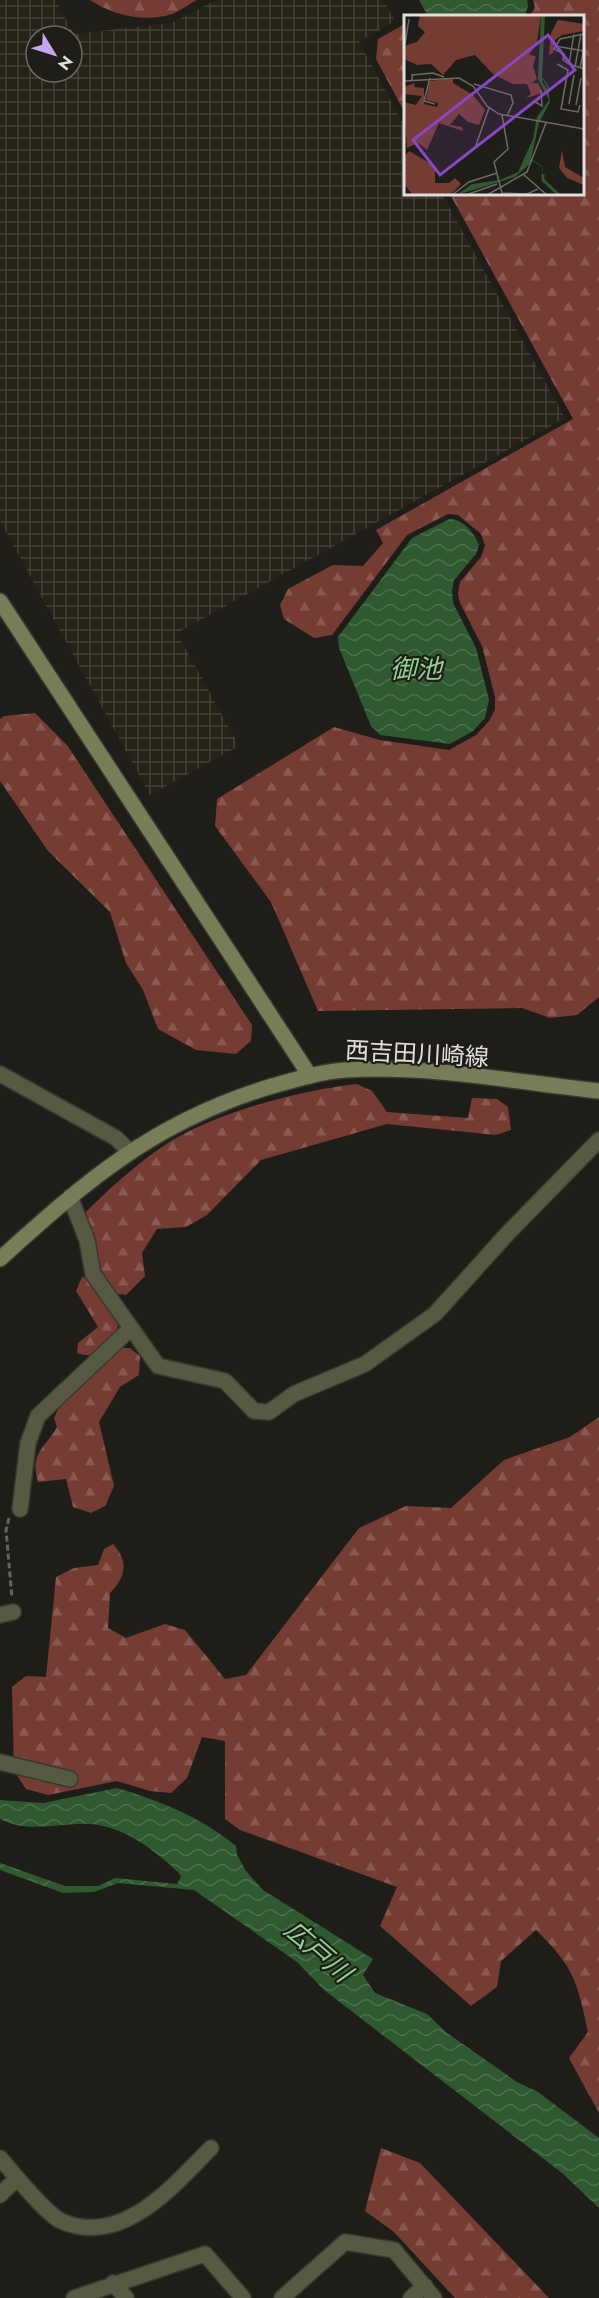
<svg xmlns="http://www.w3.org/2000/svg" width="599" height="2298" font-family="Jost,'Noto Sans JP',sans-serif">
<defs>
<pattern id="industrial-grid" width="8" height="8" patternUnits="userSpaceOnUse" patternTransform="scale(1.5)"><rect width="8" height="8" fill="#262217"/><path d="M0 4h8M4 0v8" fill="none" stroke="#454238"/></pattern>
<pattern id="forest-firs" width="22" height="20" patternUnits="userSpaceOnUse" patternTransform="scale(1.5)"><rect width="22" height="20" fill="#753c34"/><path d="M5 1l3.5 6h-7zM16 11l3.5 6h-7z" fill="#885851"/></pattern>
<pattern id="water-waves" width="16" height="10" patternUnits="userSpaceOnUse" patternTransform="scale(1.5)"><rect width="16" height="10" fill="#2f5930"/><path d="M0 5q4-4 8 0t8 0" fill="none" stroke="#4d704d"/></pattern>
</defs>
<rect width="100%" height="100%" fill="#1f1d18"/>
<path fill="url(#industrial-grid)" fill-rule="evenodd" d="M0,0H55L74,34L172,23L216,0H383L395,21L359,42L405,127L406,194H442L565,418L177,633L239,746L150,795L0,521ZM36,36H72V72H36Z"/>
<g fill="url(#forest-firs)">
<path d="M90,0H197C189,4 180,11 172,14C145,23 112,15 90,0Z"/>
<polygon points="533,0 599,0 599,997 577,1015 550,1018 522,1008 318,1011 271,902 215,826 217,799 334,727 380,740 449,750 476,735 489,721 495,710 495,697 482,646 460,603 458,594 460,582 481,557 485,545 481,534 458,515 448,514 407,535 332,635 314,638 284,619 280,605 288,589 333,565 363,566 383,543 376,530 573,419 450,194 582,194 582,16 529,16 535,8"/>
<polygon points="405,24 406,24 405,113 376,59 378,39"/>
<polygon points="35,713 67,745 252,1025 251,1041 236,1054 196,1050 158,1029 143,990 126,963 110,912 48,851 0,781 0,719 4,716"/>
<path d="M357,1084L372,1091L387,1112L468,1118L472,1098L497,1099L508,1107L511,1130L496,1135L387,1124L261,1160L207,1215L186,1227L157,1229L142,1253L145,1276L126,1295L112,1293C96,1268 96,1240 85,1213C109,1189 134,1166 162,1147C210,1114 299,1090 357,1084Z"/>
<path d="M82,1277L90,1279L118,1322L117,1335C104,1348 96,1360 77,1353L78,1343L98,1327L76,1291Z"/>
<path d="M121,1348H130L140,1356L139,1375L120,1387L99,1422L114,1486L105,1506L91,1513L73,1507L66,1479L38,1482C30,1452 43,1451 57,1427L54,1418L61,1403Z"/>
<path d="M599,1417V2113L569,2058L588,2032C577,1981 574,1967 536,1930L501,1961L497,1987L471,2006L380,1926L397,1887L240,1830L225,1819V1741L202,1737L187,1778L171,1793L150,1791L117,1781L48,1795L26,1789L14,1771L12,1687L26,1676L46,1677L56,1577L74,1568L98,1565L104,1549L113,1544C129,1562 126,1576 110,1593L108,1628L126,1638L165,1624L185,1630L225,1679L246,1675L359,1528L406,1506L451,1508L504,1460L570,1437Z"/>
<polygon points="381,2148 420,2163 549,2298 455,2298 394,2232 365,2211"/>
</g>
<g fill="url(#water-waves)">
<polygon points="419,0 527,0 528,6 525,16 428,16"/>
<path d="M449,519C463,519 474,532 479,545L476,554L454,580L452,591L453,603L476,648L489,700L485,718L473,731L450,744L380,735L371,726L339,648L338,637L412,538Z"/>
<path d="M117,1788C160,1801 201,1817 236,1846L237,1855L246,1871L263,1890L373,1959L363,1975L375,1993L427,2014L447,2033L517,2082L538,2092L599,2138V2208L562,2173L324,1990L297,1962L194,1890L118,1883L94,1892L63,1893L0,1870V1863L65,1886H98L115,1878L177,1884L181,1877L179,1873C151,1847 118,1821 77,1824C51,1825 25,1832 0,1819V1800L43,1803Z"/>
</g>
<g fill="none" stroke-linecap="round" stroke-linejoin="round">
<g stroke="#3a3833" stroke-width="18">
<g id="street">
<polyline points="0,1074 116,1138 129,1151"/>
<polyline points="70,1197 87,1240 93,1274 158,1366 225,1381 254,1411 269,1412 294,1394 365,1364 435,1314 508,1233 599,1140"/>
<polyline points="20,1509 28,1443 38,1416 129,1330"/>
<polyline points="0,1615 13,1612"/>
<polyline points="0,1762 70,1779"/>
<path d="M0,2158C13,2173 45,2213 61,2221C122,2248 173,2186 211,2148"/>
<polyline points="0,2195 17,2178"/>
<polyline points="113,2283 126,2298"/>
<polyline points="74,2298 205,2254 243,2298"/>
<polyline points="282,2298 345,2242 394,2250 434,2298"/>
<polyline points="411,2298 425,2286"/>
</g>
</g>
<g stroke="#3a3833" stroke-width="18">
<g id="secondary">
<polyline points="0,601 310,1076"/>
<path d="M0,1259C87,1180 154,1122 269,1087C294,1080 319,1072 345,1070C429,1065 516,1082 599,1091"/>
</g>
</g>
<polyline stroke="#65635f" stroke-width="3" stroke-dasharray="6 3" stroke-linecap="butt" points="9,1518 6,1530 12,1598"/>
<use href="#street" stroke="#565a43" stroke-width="15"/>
<use href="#secondary" stroke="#777d57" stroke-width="15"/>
</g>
<g text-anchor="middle" stroke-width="4.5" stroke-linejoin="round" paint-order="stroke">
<g font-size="24" fill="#e1dfdc" stroke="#1f1d18">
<text transform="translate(417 1054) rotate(3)" y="8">西吉田川崎線</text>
</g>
<g font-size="26" font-style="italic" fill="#92d291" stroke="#1f1d18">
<text x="416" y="678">御池</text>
<text transform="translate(318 1951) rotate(41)" y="9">広戸川</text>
</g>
</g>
<g transform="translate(404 15)">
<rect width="180" height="180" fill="#1f1d18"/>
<path d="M16,0H137L133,28L125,40L132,41L129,51L133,64L128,68H134L139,78L122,83L127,79L123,69H109L89,59L71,40L52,45L39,60L27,49L13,50L0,44V31L13,27L21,17L14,11ZM154,5L180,9V16L158,20L151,25L149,38L145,40L147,18ZM49,63V68L69,80L81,95L75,110L64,107L55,99L46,110L58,112L59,116L35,108L23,135L14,128L3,133L0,87L12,90L18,81L0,79V72L11,68L10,72L20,73V89L33,92L34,88L22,85L26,66ZM158,135L161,152L180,163V170L163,163L155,153ZM5,136L31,151V168H45L51,163L57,169L46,180H9L0,169V142Z" fill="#753c34"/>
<path d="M137,0H141L138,62L144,70L146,78L139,64L138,67L145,77L146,87L135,108L127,144L138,151L139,156V160L138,152L129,146L111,162L53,180L68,169L96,165L114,157L129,124L133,102L145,85L134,64Z" fill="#2f5930"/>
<path fill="none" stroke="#2f5930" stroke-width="3" d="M139,159V165L155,180"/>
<path fill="none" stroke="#6d6b66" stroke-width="1.5" d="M180,19L156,24L150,34L160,39L159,45L165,49L180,54M1,29L5,4M151,31L180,36M153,49L164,55L157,94L174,97L176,90M165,49L170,19M171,52L177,19M176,53L180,33M26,63L20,86L31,89M8,65V60L29,58L40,62M0,66L55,63L69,71L83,91L95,99L180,114M70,69L107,80L109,88L103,101M130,86L138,91L137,75M165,89L170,60M172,90L177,63M98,100L104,134L90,147L98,178L123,179L134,174M71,133L85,93M119,159L143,180M48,180L65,167L93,158M62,180L93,169M83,180L123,157L142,108"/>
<path fill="#8a47c3" fill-opacity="0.15" stroke="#8a47c3" stroke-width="3" d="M144,20L171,55L36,160L9,125Z"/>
<rect width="180" height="180" fill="none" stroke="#e1dfdc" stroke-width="3"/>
</g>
<g transform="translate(54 54) rotate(128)"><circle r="28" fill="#1f1d18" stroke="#6d6b66" stroke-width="1.5"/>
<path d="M0-4.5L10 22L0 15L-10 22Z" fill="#c5a7f1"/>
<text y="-9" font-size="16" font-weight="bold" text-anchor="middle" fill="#e1dfdc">N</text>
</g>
</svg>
